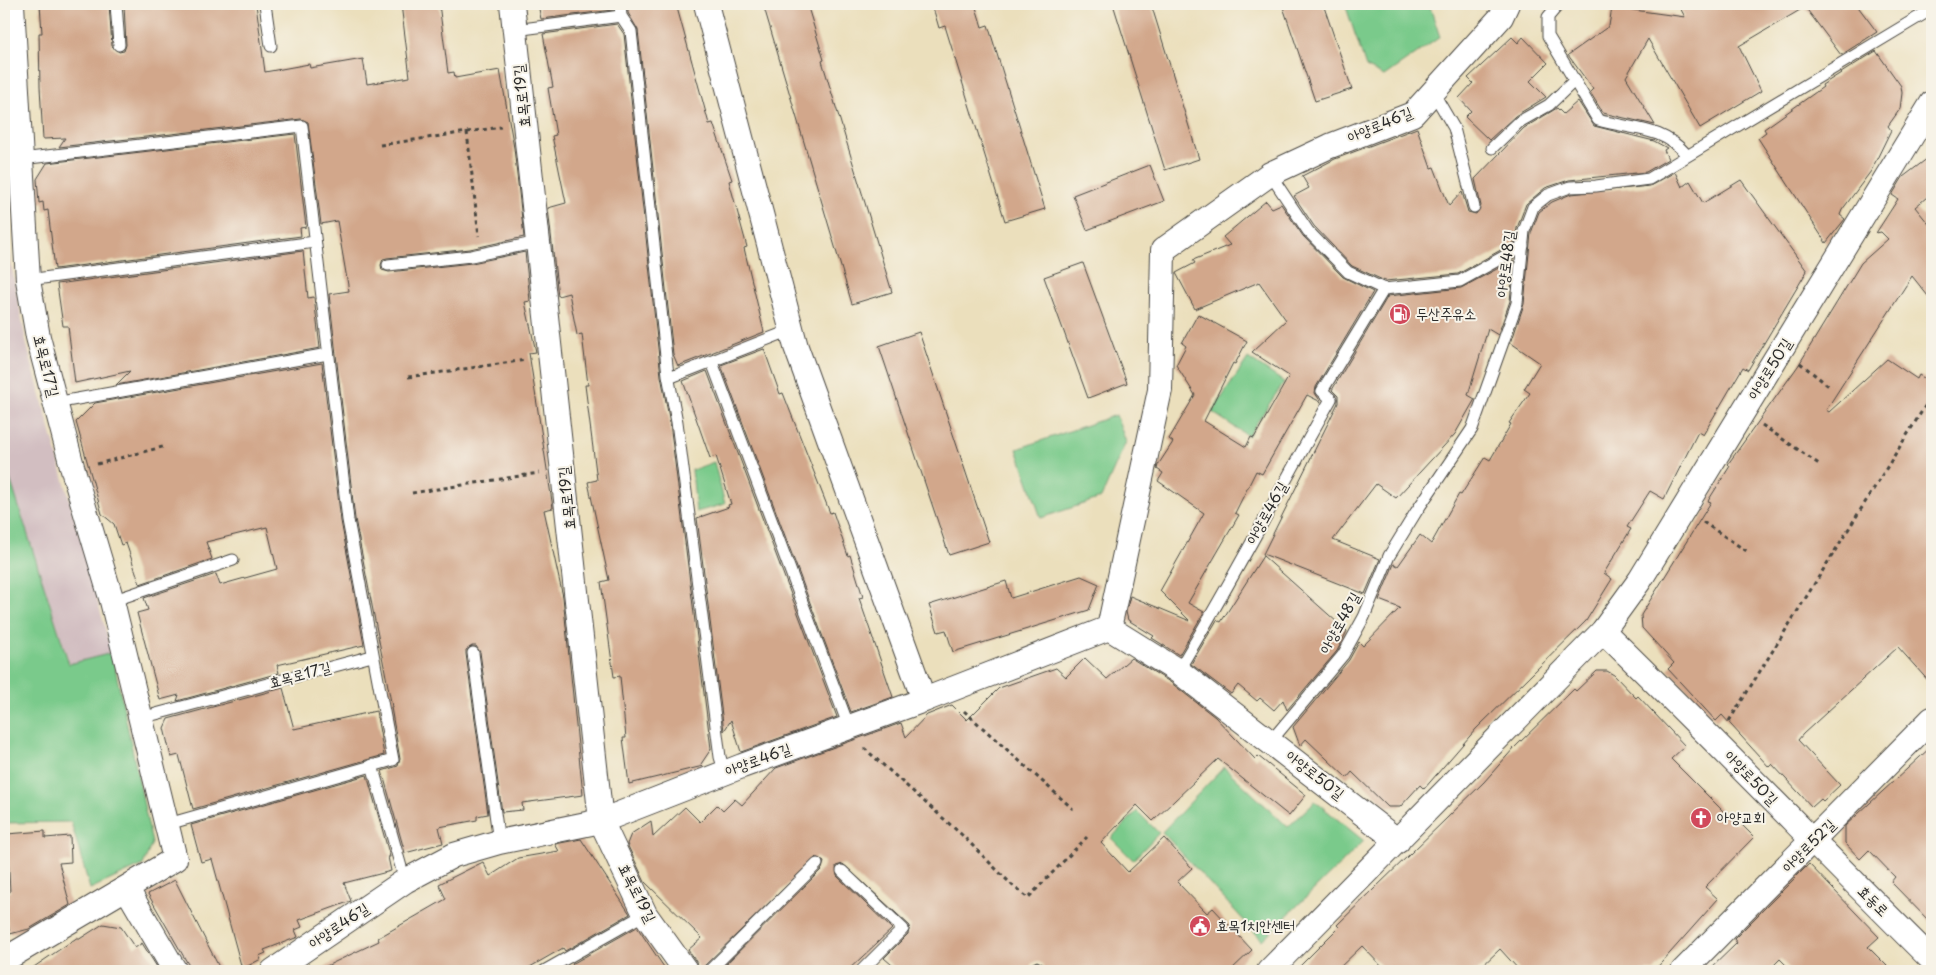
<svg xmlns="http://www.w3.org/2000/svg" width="1936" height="975" font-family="'Playpen Sans','Poor Story',sans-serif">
<rect width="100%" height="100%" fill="#f7f3e8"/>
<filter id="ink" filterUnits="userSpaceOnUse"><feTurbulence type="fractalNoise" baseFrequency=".02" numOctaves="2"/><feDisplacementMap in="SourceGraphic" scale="10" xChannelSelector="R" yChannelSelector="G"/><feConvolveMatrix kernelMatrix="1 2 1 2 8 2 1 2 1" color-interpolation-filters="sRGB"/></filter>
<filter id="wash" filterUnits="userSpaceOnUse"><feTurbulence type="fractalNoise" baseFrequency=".0096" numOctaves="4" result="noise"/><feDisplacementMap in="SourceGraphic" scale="20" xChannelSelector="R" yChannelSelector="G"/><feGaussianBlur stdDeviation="1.12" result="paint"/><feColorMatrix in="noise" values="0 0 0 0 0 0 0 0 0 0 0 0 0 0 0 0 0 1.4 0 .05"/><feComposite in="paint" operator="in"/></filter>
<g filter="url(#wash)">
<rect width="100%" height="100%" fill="#ebdfbc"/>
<polygon fill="#d2bec1" points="4,170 8,248 27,346 112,653 70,665 4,460"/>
<g fill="#7aca8b" stroke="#527a5b">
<polygon points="1345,4 1429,4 1440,37 1384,76 1366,67"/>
<polygon points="1248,358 1284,382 1248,436 1212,412"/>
<polygon points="1116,415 1126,442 1101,498 1041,518 1017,449"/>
<polygon points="4,460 69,664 112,653 152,843 143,865 90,889 71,822 4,823"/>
<polygon points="714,462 725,504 696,512 692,470"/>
<polygon points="1224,767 1288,827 1315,801 1364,841 1262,940 1162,832"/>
<polygon points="1137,811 1159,833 1133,860 1111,838"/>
</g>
<g id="blocks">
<g fill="#d2a78b">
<polygon points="40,4 109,4 112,46 119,52 124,51 126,45 124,4 256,4 265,72 309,64 310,68 363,59 367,84 410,77 401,4 439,4 448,73 454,72 455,78 500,70 514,148 524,237 470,249 387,258 383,259 381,265 382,270 389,272 472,263 525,252 530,301 525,302 536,352 529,353 553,508 544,510 563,597 583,795 522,803 523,810 502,812 480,652 476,646 472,646 466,650 466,654 488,814 477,816 477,820 439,827 443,843 405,853 382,771 398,766 400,759 391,707 392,707 355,519 329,294 349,291 337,221 321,224 308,122 301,119 59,147 65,138 43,139 40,87 39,33 42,33"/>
<polygon points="538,4 613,4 613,10 541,19"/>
<polygon points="628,4 676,4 709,124 713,123 732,180 729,181 747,247 744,248 764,332 678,366 673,354 638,30 628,13"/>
<polygon points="763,4 807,4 824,60 822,61 892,292 852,304"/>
<polygon points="932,4 975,4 982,27 988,25 1045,209 1005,221 945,26 939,28"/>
<polygon points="1113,4 1151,4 1199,159 1165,170"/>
<polygon points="1282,4 1323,4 1352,89 1315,101"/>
<polygon points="1678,4 1856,4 1877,32 1841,55 1805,7 1739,46 1761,91 1700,128 1648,39 1626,77 1655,125 1603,113 1590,92 1593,89 1568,55 1609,26 1612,7 1685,17"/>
<polygon points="617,24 624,34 661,376 670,423 711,749 701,764 703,766 629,784 623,738 626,738 620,676 614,677 601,582 609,580 588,482 597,480 585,385 588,385 582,334 577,335 569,293 558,296 548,208 566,203 552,136 556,135 548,88 553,87 543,34"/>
<polygon points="1512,37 1518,43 1523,37 1548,63 1530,81 1546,97 1515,116 1489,140 1465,117 1471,111 1459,98 1473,83 1468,78"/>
<polygon points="1876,51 1901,86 1902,93 1900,109 1888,126 1891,130 1871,171 1842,210 1840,215 1845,219 1826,243 1758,138 1766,132 1764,129 1823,87 1822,85"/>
<polygon points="1578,101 1594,126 1654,141 1667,148 1664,150 1668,159 1646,172 1569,180 1545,188 1526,204 1517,228 1515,242 1458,274 1385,281 1352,266 1314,226 1294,196 1309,188 1302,176 1335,159 1417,128 1431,168 1434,167 1449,206 1462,192 1468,212 1476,214 1481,206 1475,179 1524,128 1557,108 1563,114"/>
<polygon points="295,134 306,227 300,228 301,236 55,269 48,210 44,211 43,202 39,203 37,179 47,163"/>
<polygon points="1932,155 1932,193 1915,207 1932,228 1932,301 1912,276 1826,410 1829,412 1887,359 1917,379 1919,375 1932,383 1932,685 1898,647 1803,734 1798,740 1840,785 1823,801 1821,799 1812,807 1772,764 1769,767 1722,715 1716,721 1668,669 1674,663 1642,628 1641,615 1711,502 1708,501 1730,466 1728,464 1798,366 1861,263 1888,239 1881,232 1876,233 1898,199 1892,195 1903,177"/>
<polygon points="1150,165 1164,201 1087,230 1073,195"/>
<polygon points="1675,172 1682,187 1690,181 1703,203 1741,180 1807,271 1748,370 1743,367 1703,435 1698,432 1664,499 1650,491 1627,527 1631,529 1604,573 1612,579 1586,621 1476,729 1424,789 1420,785 1400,807 1388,807 1352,772 1347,778 1306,739 1300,746 1293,727 1349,660 1359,642 1363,646 1400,608 1379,600 1394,564 1398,566 1420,535 1431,544 1459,494 1461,495 1485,457 1490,460 1511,424 1509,423 1530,393 1524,389 1540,363 1511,343 1524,304 1531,233 1539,212 1552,202 1571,194 1650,186"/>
<polygon points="1266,201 1272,208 1281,204 1303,236 1343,277 1373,292 1316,387 1315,393 1321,402 1307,395 1262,474 1256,471 1235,513 1239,515 1188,603 1204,612 1179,655 1152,638 1154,636 1128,620 1126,612 1130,596 1190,621 1160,591 1204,513 1158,481 1163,473 1157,469 1158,465 1173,442 1169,439 1195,395 1176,365 1186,346 1182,343 1198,314 1247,341 1235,364 1233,363 1204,421 1246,447 1251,437 1254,438 1289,376 1252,352 1286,320 1259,282 1195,309 1176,273 1195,263 1193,260 1230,245 1223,237"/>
<polygon points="303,251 308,298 314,297 320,348 116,385 130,371 75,383 68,326 63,326 57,284"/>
<polygon points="1514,260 1510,301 1498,335 1488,329 1468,395 1475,399 1455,434 1396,498 1376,484 1333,540 1380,559 1365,594 1263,554 1338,403 1338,396 1332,390 1388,296 1461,288"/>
<polygon points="1083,263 1127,383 1088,398 1044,277"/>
<polygon points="919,332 989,542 949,555 879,346"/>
<polygon points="764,349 780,394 783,393 830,513 833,512 848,556 850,555 863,597 859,598 893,697 851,712 721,365"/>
<polygon points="322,363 341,521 364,645 277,665 279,673 177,701 179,695 160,700 137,613 148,610 144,598 216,574 220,585 277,569 267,527 206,542 212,559 140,584 126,543 121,545 114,524 102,514 76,422 95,403"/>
<polygon points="707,371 837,717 741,752 731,720 724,731 697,518 729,507 728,505 731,504 716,456 710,458 683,381"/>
<polygon points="1263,556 1347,631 1337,651 1287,710 1283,700 1274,710 1260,698 1257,701 1238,685 1231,694 1191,664 1217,620 1221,622"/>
<polygon points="1081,576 1099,584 1089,610 953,652 946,630 938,632 929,605 1006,581 1011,598"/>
<polygon points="1085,658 1107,679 1131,658 1170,682 1215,717 1255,759 1258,756 1306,795 1289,816 1218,759 1153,821 1137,805 1101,843 1128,872 1164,838 1192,868 1177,882 1207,913 1213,908 1252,950 1230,971 1046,971 1043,964 1037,961 1031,964 1030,971 899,971 884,958 908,934 910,926 843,864 836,866 837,876 892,929 847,971 719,971 822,869 824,862 816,857 699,971 697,963 688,950 702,938 645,882 627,844 631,834 651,821 653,837 685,807 700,822 717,805 723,811 735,799 742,805 776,768 901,723 906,737 927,715 952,705 967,720 999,688 1056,668 1066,677"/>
<polygon points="1597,671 1607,671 1614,675 1636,698 1638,696 1685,746 1671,759 1737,825 1739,822 1754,837 1705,887 1718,899 1654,971 1520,971 1500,949 1477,971 1386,971 1362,946 1336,971 1295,971 1339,927 1337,925 1484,782 1514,748 1574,689 1576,691"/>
<polygon points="283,688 294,729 376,711 384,755 193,809 179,755 171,757 164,728 168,719"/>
<polygon points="1932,746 1932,924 1891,882 1895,877 1869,850 1860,859 1845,843 1845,826"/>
<polygon points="367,775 390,857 388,857 391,871 344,883 351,901 299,920 302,927 295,930 298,937 264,950 266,953 259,956 261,959 242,969 212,859 201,862 191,825"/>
<polygon points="45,831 45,838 70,836 71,862 59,863 70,905 29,929 10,934 4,905 4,893 10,892 7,834"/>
<polygon points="581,839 630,914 565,951 563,948 523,971 316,971 379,941 378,938 446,899 439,884 483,862 490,876 518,858 559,851 555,844"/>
<polygon points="1809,864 1879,937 1868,947 1892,971 1792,971 1780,959 1768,971 1708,971 1737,943 1734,939"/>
<polygon points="175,880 221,971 192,971 148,894"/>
<polygon points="103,924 121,927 135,948 142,943 157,967 151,971 28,971 78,937 78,940"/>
<polygon points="637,927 666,970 667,969 669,971 577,971 572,964"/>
</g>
</g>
</g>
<g filter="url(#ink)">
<use href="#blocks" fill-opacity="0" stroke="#484641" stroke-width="1"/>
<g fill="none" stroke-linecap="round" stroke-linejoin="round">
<g stroke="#484641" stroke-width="13">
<g id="lane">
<polyline points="116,4 119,45"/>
<polyline points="265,4 271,46"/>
<polyline points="620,4 621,16 631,31 668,375 677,422 720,757 725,773"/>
<path d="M1559,4L1548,17V36L1598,120C1633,130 1662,126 1687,155"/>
<polyline points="515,30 621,16"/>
<polyline points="1433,92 1454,128 1474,207"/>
<polyline points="1492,148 1519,122 1549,105 1575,80"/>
<polyline points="21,159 302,126 348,520 393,760 168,824"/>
<polyline points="1270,174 1308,231 1348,272 1384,289 1460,281 1523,246"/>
<polyline points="388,265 471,256 538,242"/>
<polyline points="28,280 315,242"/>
<polyline points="712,362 849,727"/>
<polyline points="669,378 791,330"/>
<polyline points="55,403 328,354"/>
<polyline points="112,601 233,560"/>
<polyline points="473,653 499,842"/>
<path d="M1178,671C1232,582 1280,489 1331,399L1322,391L1384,289"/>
<polyline points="141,718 372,656"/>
<polyline points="1271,741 1343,655 1364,617 1389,556 1416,512 1472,429 1517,303 1524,231 1533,207 1548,195 1570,187 1596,186 1649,179 1932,9"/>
<polyline points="372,765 405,881"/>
<polyline points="842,871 903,929 861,971"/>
<polyline points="1037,968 1039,971"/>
<polyline points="544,971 645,914"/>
<polyline points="709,971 817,864"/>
</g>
</g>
<g stroke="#484641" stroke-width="26">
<g id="street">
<polyline points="512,4 601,821 645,914 686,971"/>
<polyline points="706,4 796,347 924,700"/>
<polyline points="1109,628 1178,671 1398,841"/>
<path d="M1603,631C1714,739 1822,851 1932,960"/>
<polyline points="127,889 175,971"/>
<polyline points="4,960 175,859 112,601 73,470 38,337 28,280 12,4"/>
<polyline points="273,971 405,881 454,855 499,842 601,821 742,766 924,700 1109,628 1160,390 1163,250 1270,174 1330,146 1413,114 1501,17 1507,4"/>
<polyline points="1269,971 1603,631 1640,580 1932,103"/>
<polyline points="1683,971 1932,719"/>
</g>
</g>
<g stroke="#484641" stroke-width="3" stroke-dasharray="4 4" stroke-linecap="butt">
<polyline points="467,132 479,236"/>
<polyline points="380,145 501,127"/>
<polyline points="1800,363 1830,387"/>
<polyline points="408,377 526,360"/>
<polyline points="1762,425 1819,464"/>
<polyline points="97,464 166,446"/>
<polyline points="412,493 539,473"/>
<polyline points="1703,522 1748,552"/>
<polyline points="964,711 1073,809"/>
<polyline points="1729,721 1932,395"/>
<polyline points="864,748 962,835 1012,885 1028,898 1087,837"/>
</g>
<use href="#lane" stroke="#fff" stroke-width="11"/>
<use href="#street" stroke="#fff" stroke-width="24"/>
</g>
</g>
<defs>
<g id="fuel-disc" transform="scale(1.125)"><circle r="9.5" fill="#d1495b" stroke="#f7f3e8"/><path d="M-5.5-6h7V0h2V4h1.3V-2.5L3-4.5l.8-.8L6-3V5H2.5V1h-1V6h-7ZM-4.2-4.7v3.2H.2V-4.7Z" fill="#fff"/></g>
<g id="church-disc" transform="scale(1.125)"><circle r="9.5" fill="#d1495b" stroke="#f7f3e8"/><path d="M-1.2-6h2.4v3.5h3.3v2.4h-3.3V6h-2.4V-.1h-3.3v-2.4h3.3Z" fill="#fff"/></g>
<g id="civic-disc" transform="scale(1.125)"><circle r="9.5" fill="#d1495b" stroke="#f7f3e8"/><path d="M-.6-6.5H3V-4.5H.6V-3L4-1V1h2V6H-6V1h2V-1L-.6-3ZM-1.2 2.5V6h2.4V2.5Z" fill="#fff"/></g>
</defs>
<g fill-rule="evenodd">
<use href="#fuel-disc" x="1400" y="314"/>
<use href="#church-disc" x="1701" y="818"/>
<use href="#civic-disc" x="1200" y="926"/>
</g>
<g text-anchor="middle" stroke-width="4" stroke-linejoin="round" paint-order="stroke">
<g font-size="15" fill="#2b2b2b" stroke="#f7f3e8">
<text transform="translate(522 96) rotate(-96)" y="5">효목로19길</text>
<text transform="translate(1380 125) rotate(-23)" y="5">아양로46길</text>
<text transform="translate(1506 264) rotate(-83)" y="5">아양로48길</text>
<text transform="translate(46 366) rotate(76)" y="5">효목로17길</text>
<text transform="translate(1770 369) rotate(-58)" y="5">아양로50길</text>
<text transform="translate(567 498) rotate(-96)" y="5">효목로19길</text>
<text transform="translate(1267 513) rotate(-61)" y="5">아양로46길</text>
<text transform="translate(1340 623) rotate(-61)" y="5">아양로48길</text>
<text transform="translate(300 675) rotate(-15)" y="5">효목로17길</text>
<text transform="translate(758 760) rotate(-20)" y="5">아양로46길</text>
<text transform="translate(1315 775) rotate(38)" y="5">아양로50길</text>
<text transform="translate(1751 778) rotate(46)" y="5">아양로50길</text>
<text transform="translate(1809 846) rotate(-45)" y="5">아양로52길</text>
<text transform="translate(637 893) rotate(63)" y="5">효목로19길</text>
<text transform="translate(1873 901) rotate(45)" y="5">효동로</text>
<text transform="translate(339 926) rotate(-34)" y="5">아양로46길</text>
</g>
<g font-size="15" fill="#2b2b2b" stroke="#f7f3e8" text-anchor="start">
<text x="1416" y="319">두산주유소</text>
<text x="1717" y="823">아양교회</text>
<text x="1216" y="931">효목1치안센터</text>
</g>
</g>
<rect width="1936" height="975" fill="none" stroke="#f7f3e8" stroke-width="20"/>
</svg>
